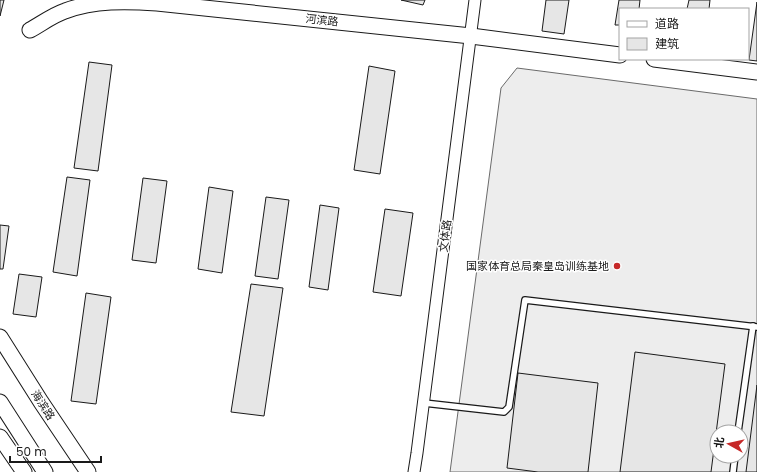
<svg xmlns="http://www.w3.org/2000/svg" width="757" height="472" font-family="Poppins,'Noto Sans SC',sans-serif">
<rect width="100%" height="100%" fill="#fff"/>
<path fill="#ededed" stroke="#6a6a6a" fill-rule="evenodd" d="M517,68L757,99V472H450L501,88ZM717,432H741V456H717Z"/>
<g fill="#e6e6e6" stroke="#1a1a1a">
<polygon points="0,0 4,0 0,16"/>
<polygon points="401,0 425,0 423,5"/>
<polygon points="546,0 569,0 564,34 542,31"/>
<polygon points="619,0 640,0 639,9 620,9 620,25 615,25"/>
<polygon points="689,0 710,0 709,9 687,9"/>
<polygon points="757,2 757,61 749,60"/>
<polygon points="89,62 112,65 98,171 74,168"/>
<polygon points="369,66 395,71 380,174 354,170"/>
<polygon points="67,177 90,180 77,276 53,272"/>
<polygon points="143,178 167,181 156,263 132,260"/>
<polygon points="209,187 233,191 222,273 198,269"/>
<polygon points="266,197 289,200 278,279 255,276"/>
<polygon points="320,205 339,208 328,290 309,287"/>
<polygon points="385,209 413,213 401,296 373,292"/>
<polygon points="0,225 9,226 3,269 0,269"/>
<polygon points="19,274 42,277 36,317 13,314"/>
<polygon points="251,284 283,288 264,416 231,412"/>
<polygon points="86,293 111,297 96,404 71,401"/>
<polygon points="635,352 725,364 711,472 620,472"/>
<polygon points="518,373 598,383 588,472 538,472 507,468"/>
<polygon points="757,385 757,472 746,472"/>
</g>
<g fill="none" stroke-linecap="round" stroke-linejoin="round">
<g stroke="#1a1a1a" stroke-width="8">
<g id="lane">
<polyline points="424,403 504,412 509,407 525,300 757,327"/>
<polyline points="738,432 753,326"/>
<polyline points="733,472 735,456"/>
</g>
</g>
<g stroke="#1a1a1a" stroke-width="13">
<polyline id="street" points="414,472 417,453 475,0"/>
</g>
<g stroke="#1a1a1a" stroke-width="17">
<g id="secondary">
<path d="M30,30C41,24 53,15 65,11C95,0 126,1 157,3L471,36L620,55"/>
<polyline points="654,59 757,72"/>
<polyline points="0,337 41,402 88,472"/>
<polyline points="0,402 45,472"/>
<polyline points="0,437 24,472"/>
</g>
</g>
<use href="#lane" stroke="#fff" stroke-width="5.5"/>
<use href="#street" stroke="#fff" stroke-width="11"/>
<use href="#secondary" stroke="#fff" stroke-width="15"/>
</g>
<circle fill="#c62828" stroke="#fff" stroke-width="1.5" cx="617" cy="266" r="4"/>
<g text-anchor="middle" stroke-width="3" stroke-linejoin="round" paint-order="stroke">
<g font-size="11" fill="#1a1a1a" stroke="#fff">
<text transform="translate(322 20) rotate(6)" y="4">河滨路</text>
<text transform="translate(445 236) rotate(-83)" y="4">文体路</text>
<text transform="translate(43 405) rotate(57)" y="4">海滨路</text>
</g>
<g font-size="11" fill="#1a1a1a" stroke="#fff" text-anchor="end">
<text x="609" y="270">国家体育总局秦皇岛训练基地</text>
</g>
</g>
<rect x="619" y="8" width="130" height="52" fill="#ffffff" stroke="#a3a3a3"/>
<rect x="627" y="21" width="20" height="6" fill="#ffffff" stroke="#a3a3a3"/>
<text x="655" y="28" font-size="12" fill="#1a1a1a">道路</text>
<rect x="627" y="38" width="20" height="12" fill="#e6e6e6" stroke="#a3a3a3"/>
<text x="655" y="48" font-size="12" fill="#1a1a1a">建筑</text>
<g transform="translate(729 444) rotate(278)"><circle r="19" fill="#ffffff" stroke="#a3a3a3"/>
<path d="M0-3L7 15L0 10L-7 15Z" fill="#c62828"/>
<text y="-6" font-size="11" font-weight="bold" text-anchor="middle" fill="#1a1a1a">北</text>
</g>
<path d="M10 456v6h91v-6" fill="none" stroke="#1a1a1a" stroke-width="2"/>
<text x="16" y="456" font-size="12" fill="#1a1a1a" stroke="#ffffff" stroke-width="3" paint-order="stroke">50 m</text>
</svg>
